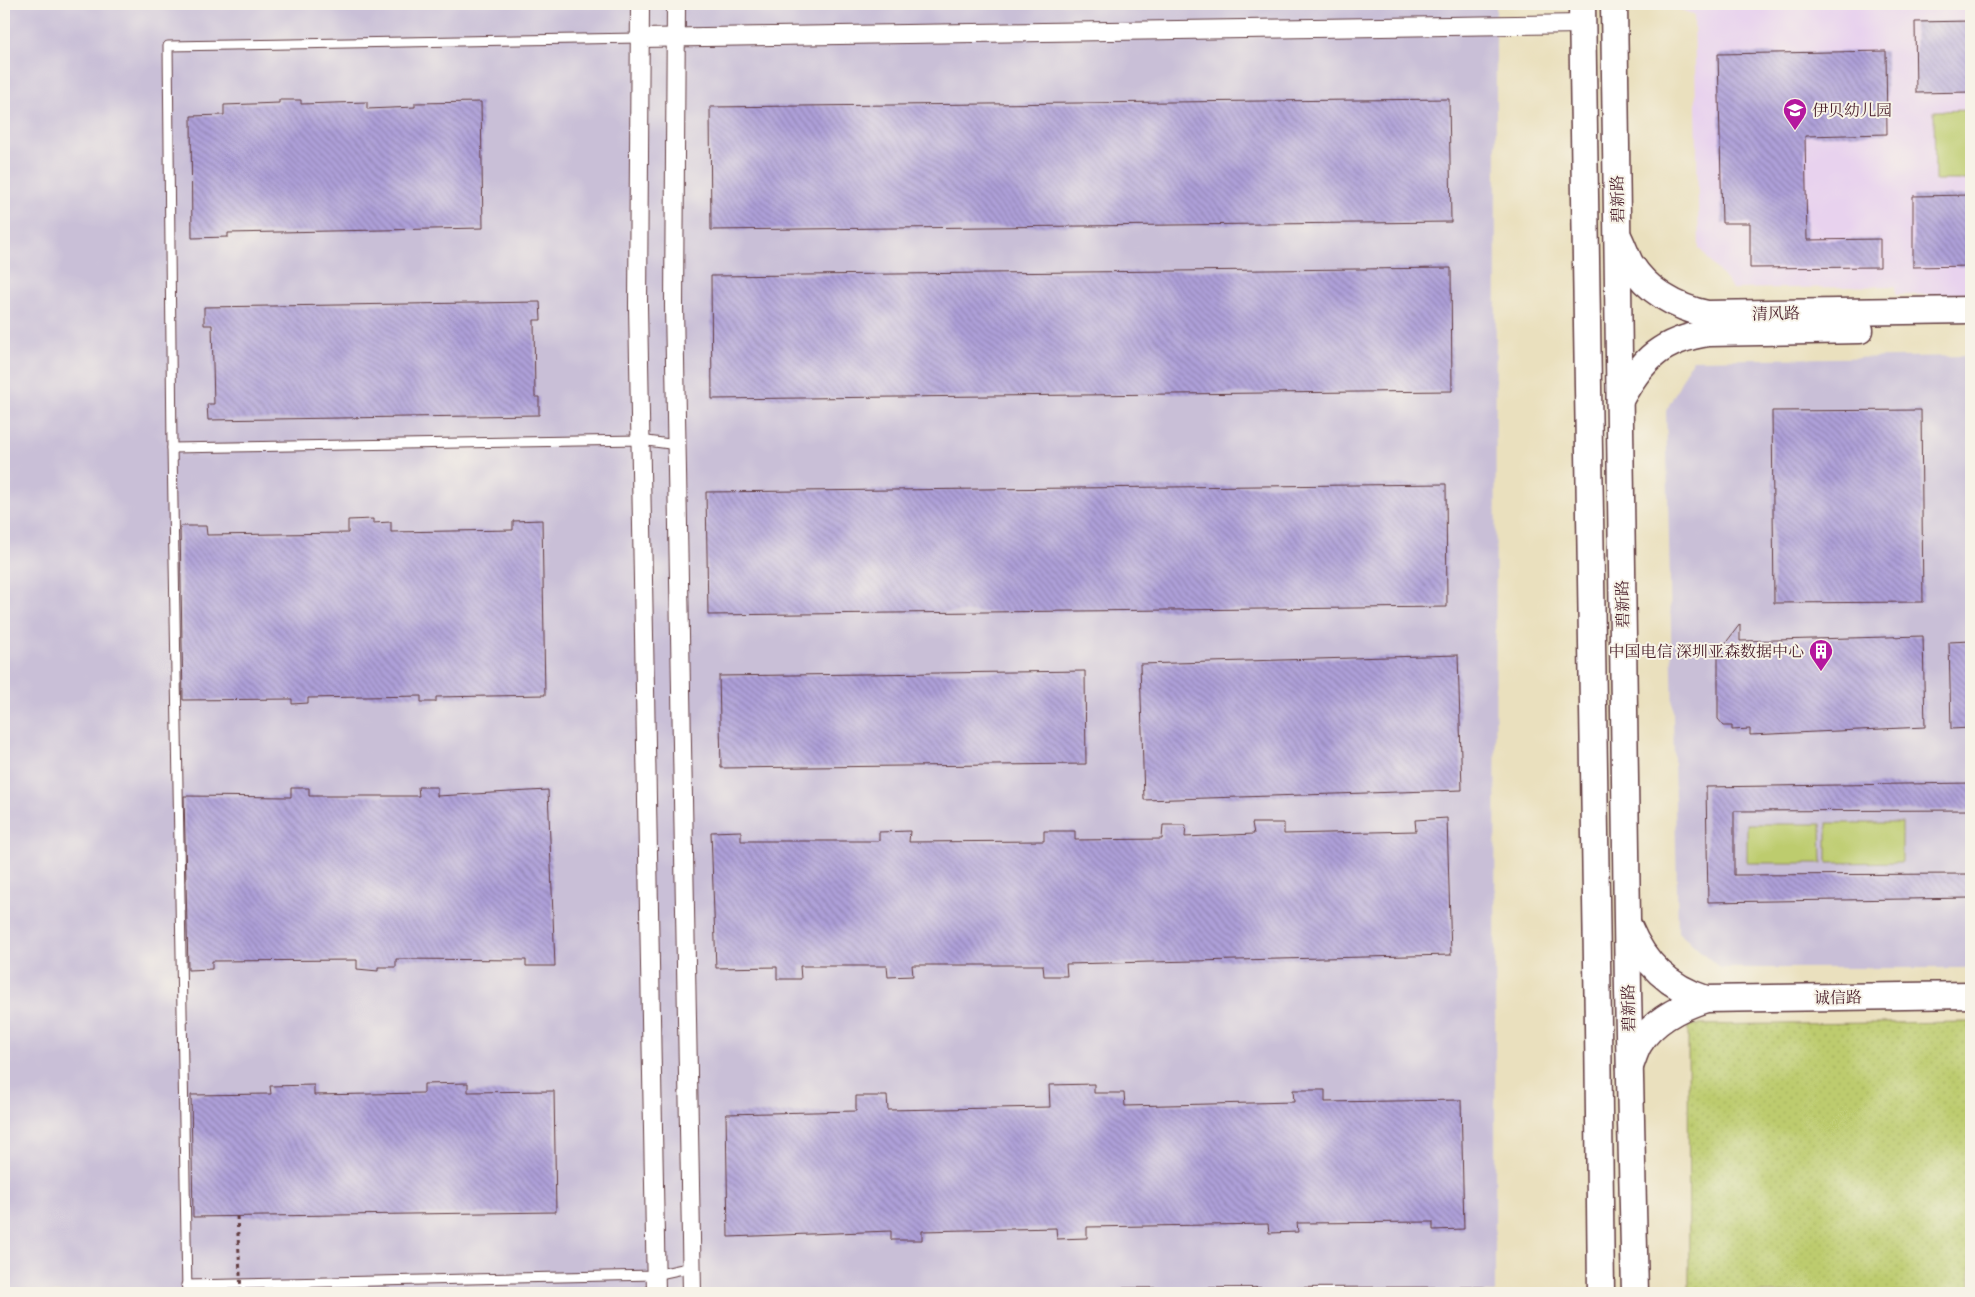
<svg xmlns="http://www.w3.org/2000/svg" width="1975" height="1297" font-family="'IM FELL French Canon','Noto Serif SC',serif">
<defs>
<pattern id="grass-dots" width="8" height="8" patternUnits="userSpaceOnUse" patternTransform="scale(1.25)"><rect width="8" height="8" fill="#bdcc6e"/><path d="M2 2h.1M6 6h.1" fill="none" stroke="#a4af5f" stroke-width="1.8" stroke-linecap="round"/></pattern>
<pattern id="building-back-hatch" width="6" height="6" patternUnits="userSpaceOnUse" patternTransform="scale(1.25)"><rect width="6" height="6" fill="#aea0d9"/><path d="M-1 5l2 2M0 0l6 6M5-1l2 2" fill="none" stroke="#9082b0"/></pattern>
</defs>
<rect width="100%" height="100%" fill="#f7f3e8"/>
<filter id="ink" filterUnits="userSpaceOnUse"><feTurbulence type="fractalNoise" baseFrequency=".02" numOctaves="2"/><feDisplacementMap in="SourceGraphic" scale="10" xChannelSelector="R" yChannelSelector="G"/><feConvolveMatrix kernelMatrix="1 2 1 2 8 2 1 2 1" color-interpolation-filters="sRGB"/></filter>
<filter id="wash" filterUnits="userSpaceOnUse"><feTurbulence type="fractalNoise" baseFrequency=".0096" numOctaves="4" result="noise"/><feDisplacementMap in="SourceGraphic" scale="20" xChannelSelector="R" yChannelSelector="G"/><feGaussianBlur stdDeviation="1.12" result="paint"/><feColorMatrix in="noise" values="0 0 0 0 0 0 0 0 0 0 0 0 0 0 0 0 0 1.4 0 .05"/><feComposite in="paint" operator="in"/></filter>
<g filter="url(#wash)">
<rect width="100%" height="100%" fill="#eae0be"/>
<polygon fill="#e8d2ee" points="1667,4 1971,4 1971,294 1895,295 1895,286 1733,289 1699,248 1694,15"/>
<g fill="#c9bfd7">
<polygon points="4,4 1496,4 1495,1293 4,1293"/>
<polygon points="1971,356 1971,968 1720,968 1678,932 1666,411 1692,360"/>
</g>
<polygon fill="url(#grass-dots)" stroke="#84764c" points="1971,1022 1971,1293 1689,1293 1688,1025"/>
<g fill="#bdcc6e" stroke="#84764c">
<polygon points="1971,110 1971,180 1935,180 1934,111"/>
<polygon points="1827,823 1902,823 1902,862 1827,863"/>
<polygon points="1747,824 1821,824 1822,863 1747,863"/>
</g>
<g id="blocks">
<g fill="url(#building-back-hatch)">
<polygon points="1971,21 1971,92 1916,93 1915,22"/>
<polygon points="1886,51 1887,134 1805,136 1807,240 1880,239 1880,267 1750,268 1750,223 1722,223 1718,54"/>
<polygon points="1449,99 1451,222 711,230 710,107"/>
<polygon points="279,100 301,100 301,104 367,102 367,109 415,107 415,103 481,102 483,228 228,233 228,237 192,238 191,116 224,115 224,105 279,103"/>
<polygon points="1971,195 1971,266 1913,267 1913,196"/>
<polygon points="1451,268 1452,391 712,399 711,276"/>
<polygon points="540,302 541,320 534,320 535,397 539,397 539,415 208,420 207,404 214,404 212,325 204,325 204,307"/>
<polygon points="1921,410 1923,602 1774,603 1772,411"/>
<polygon points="1446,484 1447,607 708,615 706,492"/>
<polygon points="373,519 373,523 391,522 391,532 513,530 513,521 542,520 545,695 436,697 436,702 421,702 421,696 308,698 308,703 292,704 292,699 183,700 180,526 206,526 207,535 348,533 348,520"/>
<polygon points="1740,624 1740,641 1923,636 1925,727 1750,735 1750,729 1732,730 1732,726 1724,726 1718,719 1718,653"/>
<polygon points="1971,641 1971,728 1951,729 1949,642"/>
<polygon points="1458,655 1462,790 1144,800 1140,664"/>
<polygon points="1085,671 1086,764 721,768 719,676"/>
<polygon points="1971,783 1971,810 1734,811 1734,875 1971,874 1971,898 1708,902 1706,787"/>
<polygon points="418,787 437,787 437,796 548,790 555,966 526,966 526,960 396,959 396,967 378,967 378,971 357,969 357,960 212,961 212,969 188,970 184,796 291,797 291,788 309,788 309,796 419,796"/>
<polygon points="1447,818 1451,955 1066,964 1067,976 1044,976 1043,965 912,965 913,976 888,977 887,966 800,966 801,979 777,979 777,967 716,968 711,832 741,831 741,841 879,841 879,832 910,831 909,842 1044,841 1044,831 1075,831 1075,840 1162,839 1163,825 1186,825 1185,837 1254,834 1252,823 1284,823 1284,834 1416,831 1415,820"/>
<polygon points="468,1083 468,1092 554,1091 556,1212 193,1217 191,1095 271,1094 270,1086 314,1085 314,1095 424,1093 424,1084"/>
<polygon points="1094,1084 1094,1093 1124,1093 1125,1106 1294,1102 1293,1090 1325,1090 1325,1102 1461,1100 1464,1229 1433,1230 1433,1222 1297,1223 1298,1232 1269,1233 1268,1224 1087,1227 1087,1238 1057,1239 1056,1228 922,1231 922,1240 891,1240 891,1231 728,1237 726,1114 856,1111 856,1096 887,1096 888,1110 1050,1107 1049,1085"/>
</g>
</g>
</g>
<g filter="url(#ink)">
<use href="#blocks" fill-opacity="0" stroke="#623c41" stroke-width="1"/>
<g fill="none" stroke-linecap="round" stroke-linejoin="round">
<g stroke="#623c41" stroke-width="11">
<g id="lane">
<polyline points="172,448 640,440 677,445"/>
<polyline points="186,1285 655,1275 692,1267"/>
<polyline points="187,1293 172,448 168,46 640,38"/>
<polyline points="1114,1293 1483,1292"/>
</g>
</g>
<g stroke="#623c41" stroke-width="20">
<g id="street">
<polyline points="640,4 638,306 656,1293"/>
<polyline points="676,4 674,306 692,1293"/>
<polyline points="640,38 1582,24"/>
</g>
</g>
<g stroke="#623c41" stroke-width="29">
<g id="secondary">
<polyline points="1582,4 1598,1025 1601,1293"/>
<polyline points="1614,4 1628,991 1635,1293"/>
<path d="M1619,238C1623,246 1626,255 1630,263C1647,291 1677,308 1707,314L1971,310"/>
<path d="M1620,400C1642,359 1662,340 1709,333L1860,330"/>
<path d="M1629,927C1644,963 1668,987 1706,999"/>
<path d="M1630,1066C1633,1059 1635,1051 1639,1044C1654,1020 1680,1007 1706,999L1971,995"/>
</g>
</g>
<use href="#lane" stroke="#fff" stroke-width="9"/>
<use href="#street" stroke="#fff" stroke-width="18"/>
<use href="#secondary" stroke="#fff" stroke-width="26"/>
<polyline stroke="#623c41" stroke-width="3" stroke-dasharray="4 4" stroke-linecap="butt" points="237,1216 241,1293"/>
</g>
</g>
<defs>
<g id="school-pin" transform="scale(1.25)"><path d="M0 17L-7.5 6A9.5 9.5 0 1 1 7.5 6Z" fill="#b5179e" stroke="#f7f3e8"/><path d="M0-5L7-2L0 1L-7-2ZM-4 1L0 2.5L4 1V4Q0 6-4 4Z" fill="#fff"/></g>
<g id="building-pin" transform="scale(1.25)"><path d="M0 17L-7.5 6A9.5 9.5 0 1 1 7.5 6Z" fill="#b5179e" stroke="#f7f3e8"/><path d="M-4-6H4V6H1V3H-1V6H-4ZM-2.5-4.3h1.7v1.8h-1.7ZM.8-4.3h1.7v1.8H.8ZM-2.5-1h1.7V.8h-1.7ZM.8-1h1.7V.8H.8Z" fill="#fff"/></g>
</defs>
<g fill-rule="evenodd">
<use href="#school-pin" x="1795" y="110"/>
<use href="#building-pin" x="1821" y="651"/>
</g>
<g text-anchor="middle" stroke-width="4" stroke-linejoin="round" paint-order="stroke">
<g font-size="16" fill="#4a1f2b" stroke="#f7f3e8" text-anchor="start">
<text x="1812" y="116">伊贝幼儿园</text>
<text x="1804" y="657" text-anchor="end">中国电信 深圳亚森数据中心</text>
</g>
<g font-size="16" fill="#4a1f2b" stroke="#f7f3e8">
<text transform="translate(1617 199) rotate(-91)" y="6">碧新路</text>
<text transform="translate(1776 313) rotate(-1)" y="6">清风路</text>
<text transform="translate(1622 604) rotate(-91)" y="6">碧新路</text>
<text transform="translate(1838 997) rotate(-1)" y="6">诚信路</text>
<text transform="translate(1628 1008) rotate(-91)" y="6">碧新路</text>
</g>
</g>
<rect width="1975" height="1297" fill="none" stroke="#f7f3e8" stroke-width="20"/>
</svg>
